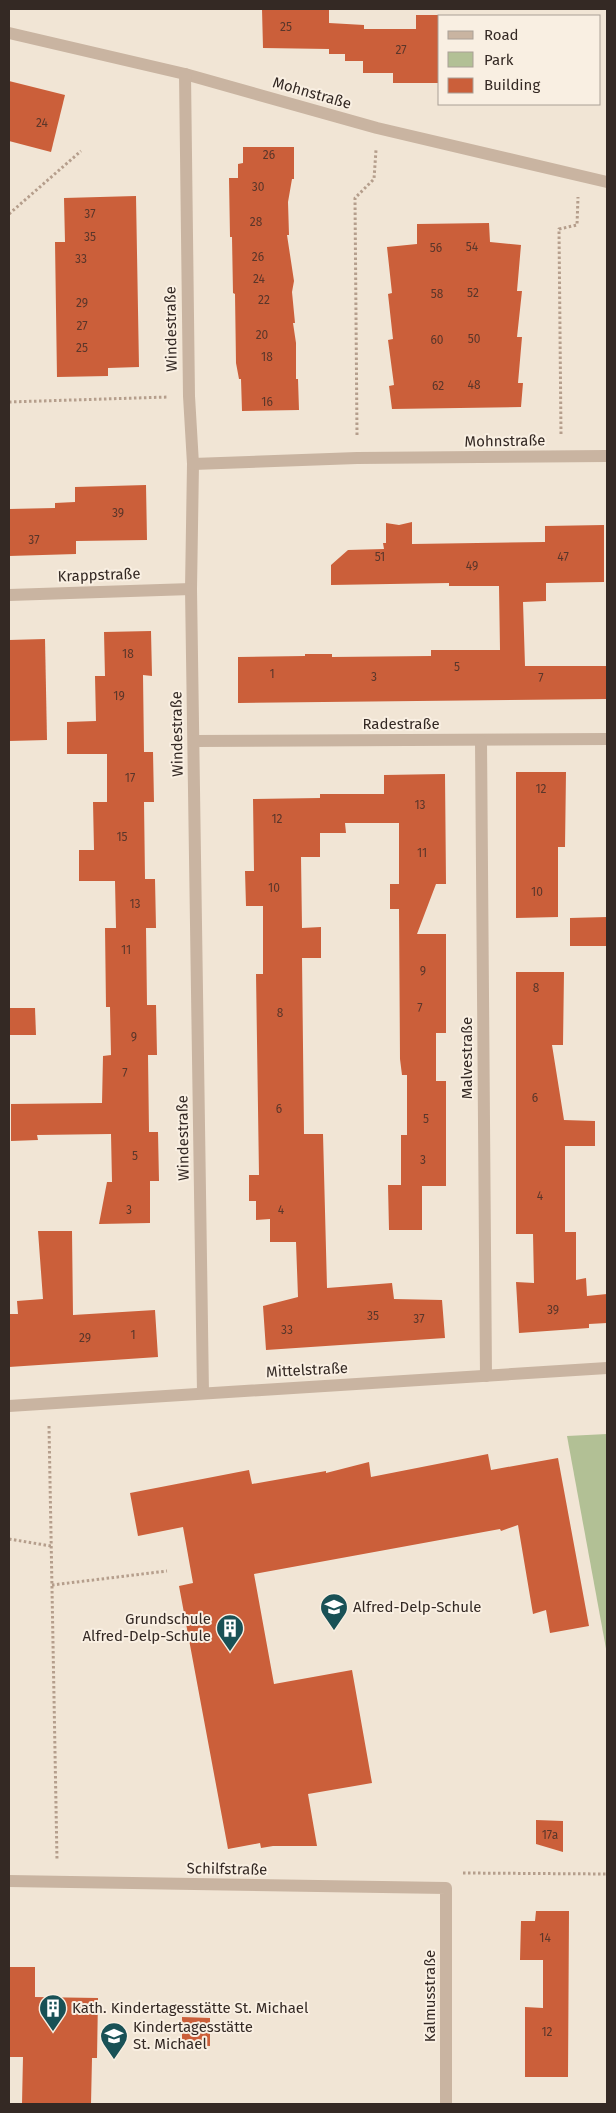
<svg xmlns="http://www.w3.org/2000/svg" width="616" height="2113" font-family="'Fira Sans',sans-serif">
<rect width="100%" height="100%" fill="#f1e5d5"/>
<polygon fill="#b2c095" points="607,1434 607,1654 567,1436"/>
<g fill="#cb5f3a">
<polygon points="262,9 329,9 329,23 364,25 364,29 416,29 416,15 440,15 440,83 393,83 393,73 363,73 363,61 345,61 345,54 329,54 329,49 263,48"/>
<polygon points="9,81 65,95 51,152 9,141"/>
<polygon points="243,147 294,147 294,179 292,179 288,202 289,235 287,235 294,281 292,292 295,323 293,323 296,343 296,379 298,379 299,410 242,411 241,379 239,379 236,363 235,294 233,293 232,237 230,237 229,178 238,178 238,164 243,163"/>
<polygon points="136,196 139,367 108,368 108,376 57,377 55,242 65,242 64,198"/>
<polygon points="489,223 490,242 521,245 517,291 522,291 517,337 522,337 518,383 523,383 521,407 392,409 389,386 394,385 388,340 393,339 388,294 392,293 387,247 417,244 417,224"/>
<polygon points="146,485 147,540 76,541 76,554 9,556 9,509 55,508 55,503 75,502 75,487"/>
<polygon points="412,522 412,544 545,542 545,526 604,525 604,582 546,583 546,601 523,602 525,666 607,666 607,699 238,703 238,657 305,656 305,654 332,654 332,657 431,656 431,650 500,650 499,586 449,586 449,583 331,585 331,565 348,550 384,549 383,543 386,543 386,523 399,525"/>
<polygon points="151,631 152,676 143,675 144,752 153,752 154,802 144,802 145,879 155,879 156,928 146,928 147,1005 156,1005 157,1055 148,1055 149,1132 158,1132 159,1181 150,1181 150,1223 99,1224 107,1182 112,1182 111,1134 37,1135 38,1140 11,1141 11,1104 102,1103 103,1056 111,1055 110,1007 106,1007 105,928 116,928 115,881 79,881 79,850 94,850 93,802 107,802 107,754 67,754 67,722 96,721 95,676 105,676 104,632"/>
<polygon points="45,639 47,740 9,741 9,640"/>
<polygon points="516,772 566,772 565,847 558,847 558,917 516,918"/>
<polygon points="445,774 446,884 436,884 417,934 446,934 446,1033 436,1033 436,1081 446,1081 446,1186 422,1186 422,1230 389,1230 388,1185 401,1185 401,1135 407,1135 407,1075 402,1075 400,1059 399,909 390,909 390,884 399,884 399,823 345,823 346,833 320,833 320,857 301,857 302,928 321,927 321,958 302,958 304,1134 323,1134 327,1288 392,1283 394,1299 442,1300 445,1338 266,1350 263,1306 298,1297 296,1242 270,1242 270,1219 256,1220 256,1201 249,1201 249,1175 259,1175 256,974 263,974 263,906 246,906 245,871 254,871 253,799 320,798 320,794 384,794 384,775"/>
<polygon points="607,917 607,946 570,946 570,918"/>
<polygon points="516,972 564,972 563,1045 552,1045 564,1120 595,1121 595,1146 565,1146 565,1232 576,1232 576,1280 586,1278 587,1296 607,1294 607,1323 589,1324 589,1328 519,1333 516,1282 534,1283 533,1234 516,1234"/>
<polygon points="9,1008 35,1008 36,1035 9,1035"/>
<polygon points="38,1231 72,1231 73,1315 155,1310 158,1357 9,1367 9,1314 18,1314 17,1301 43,1299"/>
<polygon points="488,1454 491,1470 558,1458 589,1626 550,1633 546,1610 533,1614 518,1525 501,1531 500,1529 254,1574 274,1684 352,1670 372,1783 308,1794 317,1846 273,1846 261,1848 260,1843 228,1849 179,1586 193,1583 183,1527 138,1536 130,1493 249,1470 252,1484 326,1471 326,1473 369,1462 371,1477"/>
<polygon points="536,1820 563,1821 563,1852 536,1844"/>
<polygon points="536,1911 569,1911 568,2077 525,2077 525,2007 543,2008 543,1960 520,1960 521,1921 535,1921"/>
<polygon points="9,1967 35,1967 35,1997 98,1998 97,2058 92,2058 91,2104 22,2104 23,2057 9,2057"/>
<polygon points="182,2017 210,2018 210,2046 182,2045"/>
</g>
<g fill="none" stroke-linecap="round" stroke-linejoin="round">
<g stroke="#b59e8c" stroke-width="3" stroke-dasharray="2.5 2.5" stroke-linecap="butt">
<polyline points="9,214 81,151"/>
<polyline points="9,402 168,397"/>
<polyline points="561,434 559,229 577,225 578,197"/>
<polyline points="357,435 355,198 374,179 376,150"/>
<polyline points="49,1426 57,1860"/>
<polyline points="9,1539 51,1546"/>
<polyline points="52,1585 167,1571"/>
<polyline points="463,1873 607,1874"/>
</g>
<g stroke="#c9b4a1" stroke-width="12">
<polyline points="9,33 185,74 377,128 607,182"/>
<polyline points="185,74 189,396 193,464 191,589 203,1393"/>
<polyline points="193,464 357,458 607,456"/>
<polyline points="9,595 191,589"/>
<polyline points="194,741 607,739"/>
<polyline points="481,741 486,1376"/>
<polyline points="9,1406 607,1368"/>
<polyline points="9,1881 446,1888 446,2104"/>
</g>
</g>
<defs>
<g id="school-pin" transform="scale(1.4375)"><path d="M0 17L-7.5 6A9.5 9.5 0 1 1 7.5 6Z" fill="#195156" stroke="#f9efe2"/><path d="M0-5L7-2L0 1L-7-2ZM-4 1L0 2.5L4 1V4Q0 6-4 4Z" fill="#fff"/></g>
<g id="building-pin" transform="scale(1.4375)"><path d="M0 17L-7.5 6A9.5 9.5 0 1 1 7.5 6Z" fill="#195156" stroke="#f9efe2"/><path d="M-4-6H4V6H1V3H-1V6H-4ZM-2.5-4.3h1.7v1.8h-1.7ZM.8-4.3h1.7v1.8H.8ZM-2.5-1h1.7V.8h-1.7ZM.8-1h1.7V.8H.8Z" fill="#fff"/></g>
</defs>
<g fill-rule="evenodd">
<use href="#school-pin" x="334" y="1607"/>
<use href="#building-pin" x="230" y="1628"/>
<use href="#building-pin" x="53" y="2008"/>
<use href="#school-pin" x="114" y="2036"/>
</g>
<g text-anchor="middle" stroke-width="4" stroke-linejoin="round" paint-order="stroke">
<g font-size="12" fill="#5a362a">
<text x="286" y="31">25</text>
<text x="401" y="54">27</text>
<text x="42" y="127">24</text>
<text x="269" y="159">26</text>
<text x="258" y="191">30</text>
<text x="90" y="218">37</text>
<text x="256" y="226">28</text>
<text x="90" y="241">35</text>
<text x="472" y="251">54</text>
<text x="436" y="252">56</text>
<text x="258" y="261">26</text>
<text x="81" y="263">33</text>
<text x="259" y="283">24</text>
<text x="473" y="297">52</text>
<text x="437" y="298">58</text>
<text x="264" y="304">22</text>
<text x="82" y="307">29</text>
<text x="82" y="330">27</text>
<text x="262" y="339">20</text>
<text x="474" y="343">50</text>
<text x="437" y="344">60</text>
<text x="82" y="352">25</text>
<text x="267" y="361">18</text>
<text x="474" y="389">48</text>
<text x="438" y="390">62</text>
<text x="267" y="406">16</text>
<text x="118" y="517">39</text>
<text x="34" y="544">37</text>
<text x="380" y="561">51</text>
<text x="563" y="561">47</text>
<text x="472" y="570">49</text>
<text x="128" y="658">18</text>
<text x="457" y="671">5</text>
<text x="272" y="678">1</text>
<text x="374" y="681">3</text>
<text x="541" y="682">7</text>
<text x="119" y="700">19</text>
<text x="130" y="782">17</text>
<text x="541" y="793">12</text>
<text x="420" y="809">13</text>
<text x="277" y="823">12</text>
<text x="122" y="841">15</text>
<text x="422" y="857">11</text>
<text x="274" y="892">10</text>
<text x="537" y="896">10</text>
<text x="135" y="908">13</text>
<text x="126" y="954">11</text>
<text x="423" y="975">9</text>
<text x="536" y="992">8</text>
<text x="420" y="1012">7</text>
<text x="280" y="1017">8</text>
<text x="134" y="1041">9</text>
<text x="125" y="1077">7</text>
<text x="535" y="1102">6</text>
<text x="279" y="1113">6</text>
<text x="426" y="1123">5</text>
<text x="135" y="1160">5</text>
<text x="423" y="1164">3</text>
<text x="540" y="1200">4</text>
<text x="129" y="1214">3</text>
<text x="281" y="1214">4</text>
<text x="553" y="1314">39</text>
<text x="373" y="1320">35</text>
<text x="419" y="1323">37</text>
<text x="287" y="1334">33</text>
<text x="133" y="1339">1</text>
<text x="85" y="1342">29</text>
<text x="550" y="1839">17a</text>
<text x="545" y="1942">14</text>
<text x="547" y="2036">12</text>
</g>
<g font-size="15" fill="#342924" stroke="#f9efe2">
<text transform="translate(312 93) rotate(16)" y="5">Mohnstraße</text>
<text transform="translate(171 329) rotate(-91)" y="5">Windestraße</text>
<text transform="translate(505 441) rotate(-1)" y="5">Mohnstraße</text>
<text transform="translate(99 575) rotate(-2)" y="5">Krappstraße</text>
<text x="401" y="729">Radestraße</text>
<text transform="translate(177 734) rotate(-91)" y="5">Windestraße</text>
<text transform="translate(467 1058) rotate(-90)" y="5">Malvestraße</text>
<text transform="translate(183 1138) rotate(-91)" y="5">Windestraße</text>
<text transform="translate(307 1370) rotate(-3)" y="5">Mittelstraße</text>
<text transform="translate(227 1869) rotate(1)" y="5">Schilfstraße</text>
<text transform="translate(430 1996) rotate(-90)" y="5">Kalmusstraße</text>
</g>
<g font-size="15" fill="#342924" stroke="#f9efe2" text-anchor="start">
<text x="353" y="1612">Alfred-Delp-Schule</text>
<text x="211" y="1624" text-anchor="end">Grundschule<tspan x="211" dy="17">Alfred-Delp-Schule</tspan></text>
<text x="72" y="2013">Kath. Kindertagesstätte St. Michael</text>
<text x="133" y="2032">Kindertagesstätte<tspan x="133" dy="17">St. Michael</tspan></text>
</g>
</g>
<rect width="616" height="2113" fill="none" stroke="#342924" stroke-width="20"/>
<rect x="438" y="15" width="162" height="90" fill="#f9efe2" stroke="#aaa096"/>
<rect x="448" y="31" width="25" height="8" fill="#c9b4a1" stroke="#aaa096"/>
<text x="484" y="40" font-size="15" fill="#342924">Road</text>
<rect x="448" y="52" width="25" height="15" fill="#b2c095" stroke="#aaa096"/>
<text x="484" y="65" font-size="15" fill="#342924">Park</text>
<rect x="448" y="78" width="25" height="15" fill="#cb5f3a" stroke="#aaa096"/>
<text x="484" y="90" font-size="15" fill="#342924">Building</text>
</svg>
